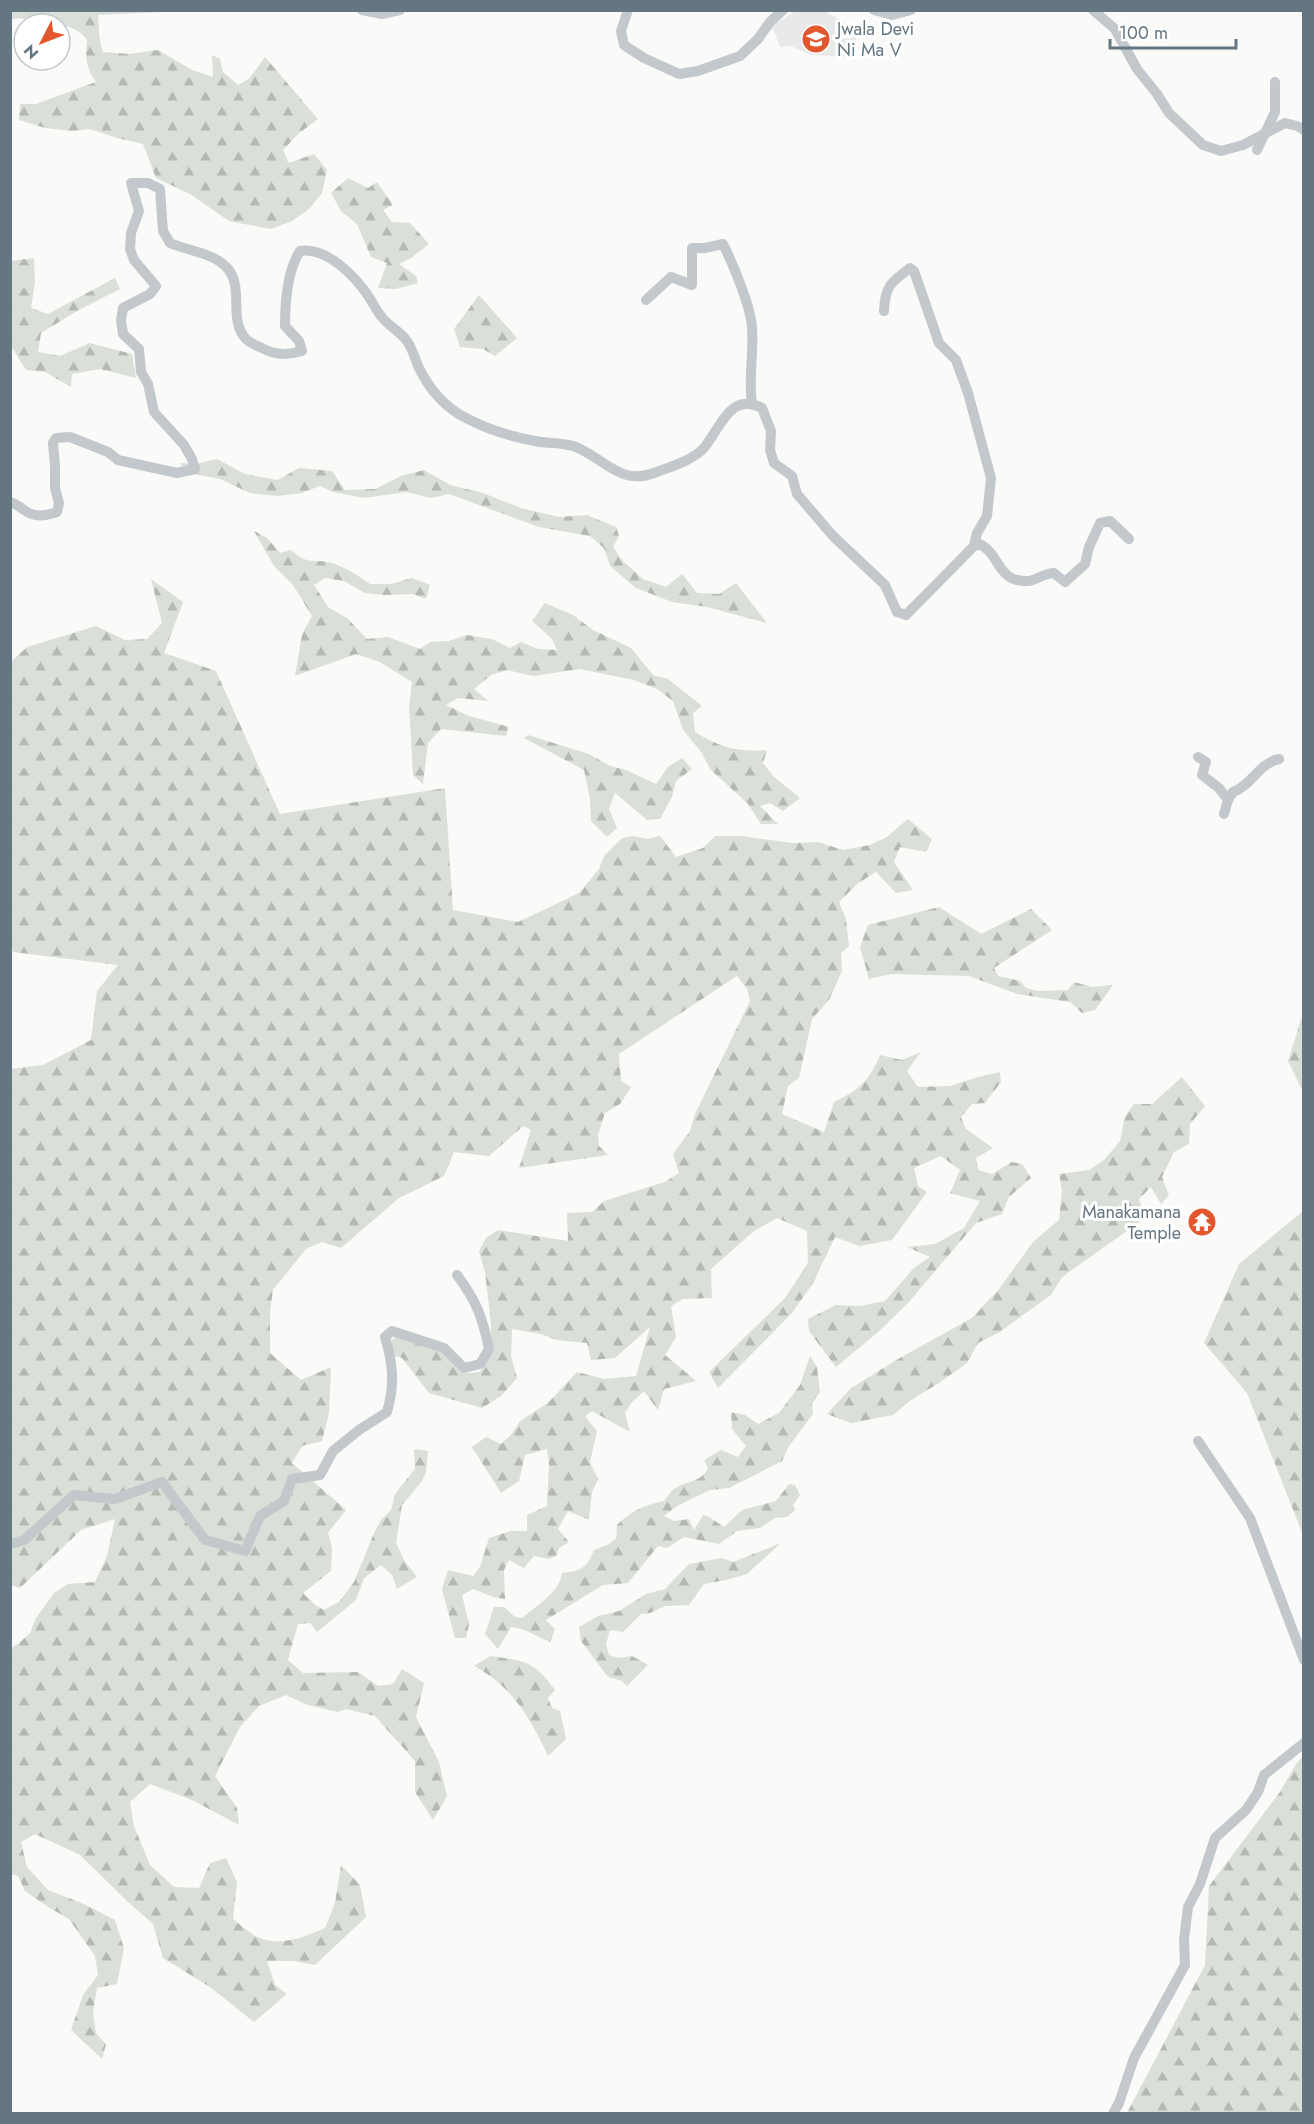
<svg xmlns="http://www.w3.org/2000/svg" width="1314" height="2124" font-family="Jost,sans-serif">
<defs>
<pattern id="forest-firs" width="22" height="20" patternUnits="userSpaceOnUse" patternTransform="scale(1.5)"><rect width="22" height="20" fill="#dadfd7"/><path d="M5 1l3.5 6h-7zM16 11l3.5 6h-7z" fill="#b4b9b4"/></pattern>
</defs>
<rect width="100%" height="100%" fill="#fafaf8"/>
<polygon fill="#e8e9e9" points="822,10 858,29 854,48 848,57 811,55 791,46 780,47 772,26 795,11"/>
<g fill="url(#forest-firs)">
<path d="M11,10L181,11L98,15C99,26 99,43 103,52L130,54L158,50L192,70L213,77L212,55L220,59L223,72L238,85L249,79L265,57L318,119L298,134L283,150L289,163L314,154L327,170L322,193L309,209L292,221L271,229L229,221L190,194L156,178L143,144L117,138L90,129L72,131L45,128L19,120L20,104H36L96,82C86,68 85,57 87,40C73,21 48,24 26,24L27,18L11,19Z"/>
<polygon points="348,178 368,188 377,182 393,205 383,210 392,222 410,223 429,244 411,258 399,264 416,276 418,283 396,289 378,288 387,263 371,257 357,224 341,211 331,193"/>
<polygon points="34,258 35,282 31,308 48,314 115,278 120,289 77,311 41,333 38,352 60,356 90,343 132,354 136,378 100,369 72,374 71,387 45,372 26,370 11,346 11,261"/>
<polygon points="479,295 517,338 495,356 483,349 460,347 454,329"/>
<polygon points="217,459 245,474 278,480 299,468 332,471 345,490 375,489 401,476 424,470 450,485 483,493 521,508 559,517 587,515 616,527 619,536 613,547 623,561 643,579 666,587 682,574 697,593 719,594 736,583 767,623 707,607 672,602 636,588 610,566 604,548 590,536 539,527 449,494 431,498 406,492 364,498 333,492 320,486 302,493 278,496 250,493 220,479 193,474 179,463 196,464"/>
<path d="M254,531L267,538L280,553L291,550C308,566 312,558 332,563C346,568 358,575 370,584H391L412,578L430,585L426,599L413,594L384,595L365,593L344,581L325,578L314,585L329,608L347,618L367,639L388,637L420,649L430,642L449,641L467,635L492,639L510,648L521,642L538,649L557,650L552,639L532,621L545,603L573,615L593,630L631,648L653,675L668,679L702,706L693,713L695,732C721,748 736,752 767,750L763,763L774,777L800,798L783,811L770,803L760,806L778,824H761L748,804L710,769L702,753L683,730L673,701L657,689L634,680L580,669L533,676L507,670L491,675L474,689L488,701L458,698L446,705L469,716L509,727L506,736L441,729L428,743L423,784L413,775L409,707L412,682L380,662L356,654L295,676L302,634L312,616L293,585L274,566Z"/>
<path d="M151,579L183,602L164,653L216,671L280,814L445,788L453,910L518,922L579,893L599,869L604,856L622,838L633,836L648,839L660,836L676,857L703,848L715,836H740L793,843L818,842L843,850L870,845L887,837L908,819L932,839L926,852L900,847L894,862L913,890L896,893L876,872L857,884L839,902L846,919L849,946L841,953L842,971L829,1000L812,1019L799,1078L788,1086L782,1114L824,1132L834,1102C859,1090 869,1081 880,1055L902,1060L921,1052L907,1071L918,1087L950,1086L978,1077L1000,1072L1001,1082L985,1103L972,1104L961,1117L966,1129L993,1148L976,1158L978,1170L992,1174L1012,1162L1022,1164L1031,1178L1009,1197L1002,1214L976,1223L908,1303L877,1333L836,1367L809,1331L808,1319L836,1305L860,1306L885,1301L914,1268L930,1257L907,1247L935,1244L964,1228L980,1201L950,1193L960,1170L941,1156L914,1168L918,1186L927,1192L892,1240L859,1246L835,1237L813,1283L792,1313L718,1388L709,1372L785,1298L808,1263L807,1231L777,1218L754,1231L711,1269L712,1298L683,1299L671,1306L676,1337L665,1355L696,1381L664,1389L658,1410L644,1391L632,1402L625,1413L630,1432L592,1411L585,1416L597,1431L590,1462L598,1479L592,1492L589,1520L568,1511L558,1529L569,1542L559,1548L556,1556L549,1559L534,1556L524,1568L509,1560L504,1570L505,1599L493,1597L473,1589L462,1595L469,1624L466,1638H455L442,1589L448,1570L473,1576L480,1567L489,1538L511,1531H527V1515L547,1506L549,1464L547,1449L525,1455L519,1481L501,1493L472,1447L486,1437L501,1444L511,1435L520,1421L548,1403L577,1372L604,1379L636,1376L650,1327L615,1358L591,1360L587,1343L556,1340L541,1334L512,1329L511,1356L517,1378L501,1396L482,1408L429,1393L402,1358L395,1356L391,1342L395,1337C408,1341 429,1345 441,1352C459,1364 452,1376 480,1372L491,1352V1323L485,1272L479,1251L486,1238L498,1230L568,1241L567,1213L592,1212L604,1201L665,1182L679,1173L673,1154L690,1131L695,1114L750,1001L747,989L737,976L619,1054L621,1081L631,1087L620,1104L605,1113L598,1135L599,1146L608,1155L519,1168L531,1130L523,1126L489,1156L454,1152L444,1176L399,1198L341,1248L322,1242L306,1249L273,1290L270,1311V1353L301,1380L331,1367L329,1413L322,1441L302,1446L292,1463L346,1510L328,1533L332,1548L331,1571L303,1593L315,1605L324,1610L339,1602L354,1582L374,1533L381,1520L391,1510L395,1494L415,1469L414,1449L428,1451L426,1472L422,1481L402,1505L396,1543L404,1560L417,1577L397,1589L392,1575L381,1565L364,1578L356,1600L317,1632L310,1623L298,1624L288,1660L303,1673L358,1672L378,1686L393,1684L402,1669L424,1683L416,1717L439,1762L447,1796L433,1820L415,1792V1761L375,1716L346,1709L338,1712L308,1705L286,1695L259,1706L240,1727L215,1776L237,1808L239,1825L192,1800L150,1784L130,1802L134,1826L150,1865L174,1887L199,1888L210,1863L226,1858L237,1882L233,1919C241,1925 251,1935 260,1938C282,1947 306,1936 325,1928L335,1903L341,1865L360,1885L366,1917L315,1965L293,1961H267L275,1985L287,1994L254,2022L210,1987L163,1958L153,1924L128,1902L80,1855L35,1834L21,1842L27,1867L48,1890L84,1904L115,1920L124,1948L117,1984L97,1988L93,2012L96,2033L106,2044L102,2059L71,2030L83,1995L98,1975L95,1956L69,1919L48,1907L25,1891L18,1876L11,1874V1648L19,1643L30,1633L36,1618L54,1593L68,1584L95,1582L107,1556L115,1519L81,1530L20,1588L11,1585L10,1069L43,1065L91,1040L97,991L118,965L13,952L10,941L11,662L27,647L96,626L125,640L147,639L162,623Z"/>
<polygon points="528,735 589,754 610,766 626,770 656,784 668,767 682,758 692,769 676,781 672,797 660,819 647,820 615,793 609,809 617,828 607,837 591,821 590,799 584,770 524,738"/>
<polygon points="939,907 981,934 1031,909 1052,930 994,968 998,976 1020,981 1026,988 1038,991 1068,990 1074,982 1092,987 1113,985 1095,1010 1082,1013 1070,1002 1017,994 969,976 891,974 869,979 860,947 868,925"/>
<polygon points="1303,1013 1303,1092 1288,1061"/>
<polygon points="1182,1077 1205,1106 1190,1124 1189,1144 1174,1152 1162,1177 1169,1195 1161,1204 1151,1187 1139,1199 1145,1218 1062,1277 1051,1295 998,1333 978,1343 967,1363 939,1383 911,1400 893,1415 851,1423 827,1414 851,1388 898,1359 972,1318 999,1289 1033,1242 1059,1220 1062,1190 1059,1174 1089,1170 1104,1160 1120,1141 1125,1116 1134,1104 1152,1104"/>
<polygon points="1303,1211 1303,1535 1247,1393 1204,1343 1239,1264"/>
<path d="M810,1356L817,1367L820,1392L812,1403L813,1414L789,1446L782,1461L729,1488L710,1490L677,1506L664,1516L674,1521L689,1519L694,1530L703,1515L709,1517L724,1527L742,1510L776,1501L789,1484L795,1485L800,1495L793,1505L795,1510L787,1517L775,1518L760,1528L737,1531L719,1544L684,1537L667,1548L658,1546L628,1583L603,1585L546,1620L555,1629L550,1642L522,1629L511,1627L498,1649L485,1634L494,1607H504L515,1617L522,1618C536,1606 560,1592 562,1573C581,1571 587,1568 594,1550L607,1545L616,1539L617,1525C631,1511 644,1505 664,1501C667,1497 670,1492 674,1489C686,1480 700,1484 708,1468L704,1460L721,1450L738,1457L746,1446L732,1429L731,1412L745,1415L758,1424L779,1413L800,1385Z"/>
<polygon points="781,1543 747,1574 726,1580 704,1584 689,1605 665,1606 650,1613 641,1614 623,1632 610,1630 606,1644 609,1655 618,1658 632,1656 648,1665 627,1686 622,1681 608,1677 581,1641 579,1627 598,1616 619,1611 646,1594 665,1589 689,1564 722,1558 733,1562"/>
<path d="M490,1656C525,1661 533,1660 555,1690L548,1698L552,1708L560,1711L566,1739L548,1756C531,1719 511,1685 474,1666Z"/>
<polygon points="1303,1756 1303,2113 1127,2113 1205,1965 1209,1886 1280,1792 1296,1764"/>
</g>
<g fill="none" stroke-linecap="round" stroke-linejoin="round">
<g stroke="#c3c8cc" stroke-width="10">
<polyline points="362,10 382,14 400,10"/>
<polyline points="628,10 621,31 624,45 644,58 679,74 698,71 740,56 758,39 770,22 783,10"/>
<polyline points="874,10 892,15 911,10"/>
<polyline points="1093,10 1115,29 1137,69 1157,94 1169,113 1203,145 1221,151 1243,145 1285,123 1297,126 1304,130"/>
<polyline points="1257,150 1275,112 1275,82"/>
<path d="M646,300L671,277L692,285V248H705L723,244C733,264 751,307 752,328C754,353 748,378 752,403"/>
<path d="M884,311C885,286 891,282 910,268L914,271L939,343L956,360L968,393L991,478L987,516L977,533L974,545"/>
<path d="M10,502C16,504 19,506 24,510C35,518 45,516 57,512L59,503L55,488V467L53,443L56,438L70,437L108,452L118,460L177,473L195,469L192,459L184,445L154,412L148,384L141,372L139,349L123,334L121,320L123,308L150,294L156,286L134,260L130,249L131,233L139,211L131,183H148L160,189L163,231L170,243C188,251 215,253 228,269C244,288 228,320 246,339C250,343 257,346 262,348C274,355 289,355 302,351L299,341L285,326C285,302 287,271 300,251C327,247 355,276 369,297C373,303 376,310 381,316C388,326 400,331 407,341C412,348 415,358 418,366C429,389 444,407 466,418C487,429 513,437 535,441C549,444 563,442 576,447C603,458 621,486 654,473C670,467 691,461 703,449C720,430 729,391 762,408L771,431L770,450L774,463L792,476L797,494L833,536L885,585L897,612L906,615L977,543C1001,552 996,583 1028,581C1036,581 1041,574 1054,573L1065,582L1085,564L1089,547L1100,523L1110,521L1129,539"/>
<polyline points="1198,757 1206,762 1202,775 1219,788 1228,800"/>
<path d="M1224,814L1228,800L1233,792C1251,786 1259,763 1279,759"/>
<polyline points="1198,1441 1250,1518 1304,1660"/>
<path d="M10,1544L24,1540L74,1495L115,1499L162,1482L205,1540L245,1551L260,1516L284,1501L292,1479L320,1475L333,1451L359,1430L387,1412C395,1385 393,1363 385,1337L392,1331L444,1348L464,1368L480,1364L489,1349C482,1316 477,1302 457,1275"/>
<polyline points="1113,2114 1119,2103 1134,2058 1185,1965 1184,1940 1188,1907 1200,1884 1215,1838 1246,1810 1258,1792 1264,1775 1304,1743"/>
</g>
</g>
<defs>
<g id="school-disc" transform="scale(1.5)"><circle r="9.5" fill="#e4572e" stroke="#fff"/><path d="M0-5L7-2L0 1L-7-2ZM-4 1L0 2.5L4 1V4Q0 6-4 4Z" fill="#fff"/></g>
<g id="temple-disc" transform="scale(1.5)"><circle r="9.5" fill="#e4572e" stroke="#fff"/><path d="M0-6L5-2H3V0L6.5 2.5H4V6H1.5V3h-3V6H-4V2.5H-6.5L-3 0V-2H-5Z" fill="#fff"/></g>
</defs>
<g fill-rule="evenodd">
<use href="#school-disc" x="816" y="39"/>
<use href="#temple-disc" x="1202" y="1222"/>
</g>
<g text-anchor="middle" stroke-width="6" stroke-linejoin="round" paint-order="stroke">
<g font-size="18" fill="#657683" stroke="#fff" text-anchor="start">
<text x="837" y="35">Jwala Devi<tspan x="837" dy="21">Ni Ma V</tspan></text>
<text x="1181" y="1218" text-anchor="end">Manakamana<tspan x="1181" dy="21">Temple</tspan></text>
</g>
</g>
<rect width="1314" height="2124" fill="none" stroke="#657683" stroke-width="24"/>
<g transform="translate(42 42) rotate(228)"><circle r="28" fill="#ffffff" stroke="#c1c8cd" stroke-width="1.5"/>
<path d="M0-4.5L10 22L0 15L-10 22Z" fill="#e4572e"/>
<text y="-9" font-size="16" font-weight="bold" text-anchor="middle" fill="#657683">N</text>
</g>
<path d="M1110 39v9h126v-9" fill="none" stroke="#657683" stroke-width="3"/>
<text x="1119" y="39" font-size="18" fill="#657683" stroke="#ffffff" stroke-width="4.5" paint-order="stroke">100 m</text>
</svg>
